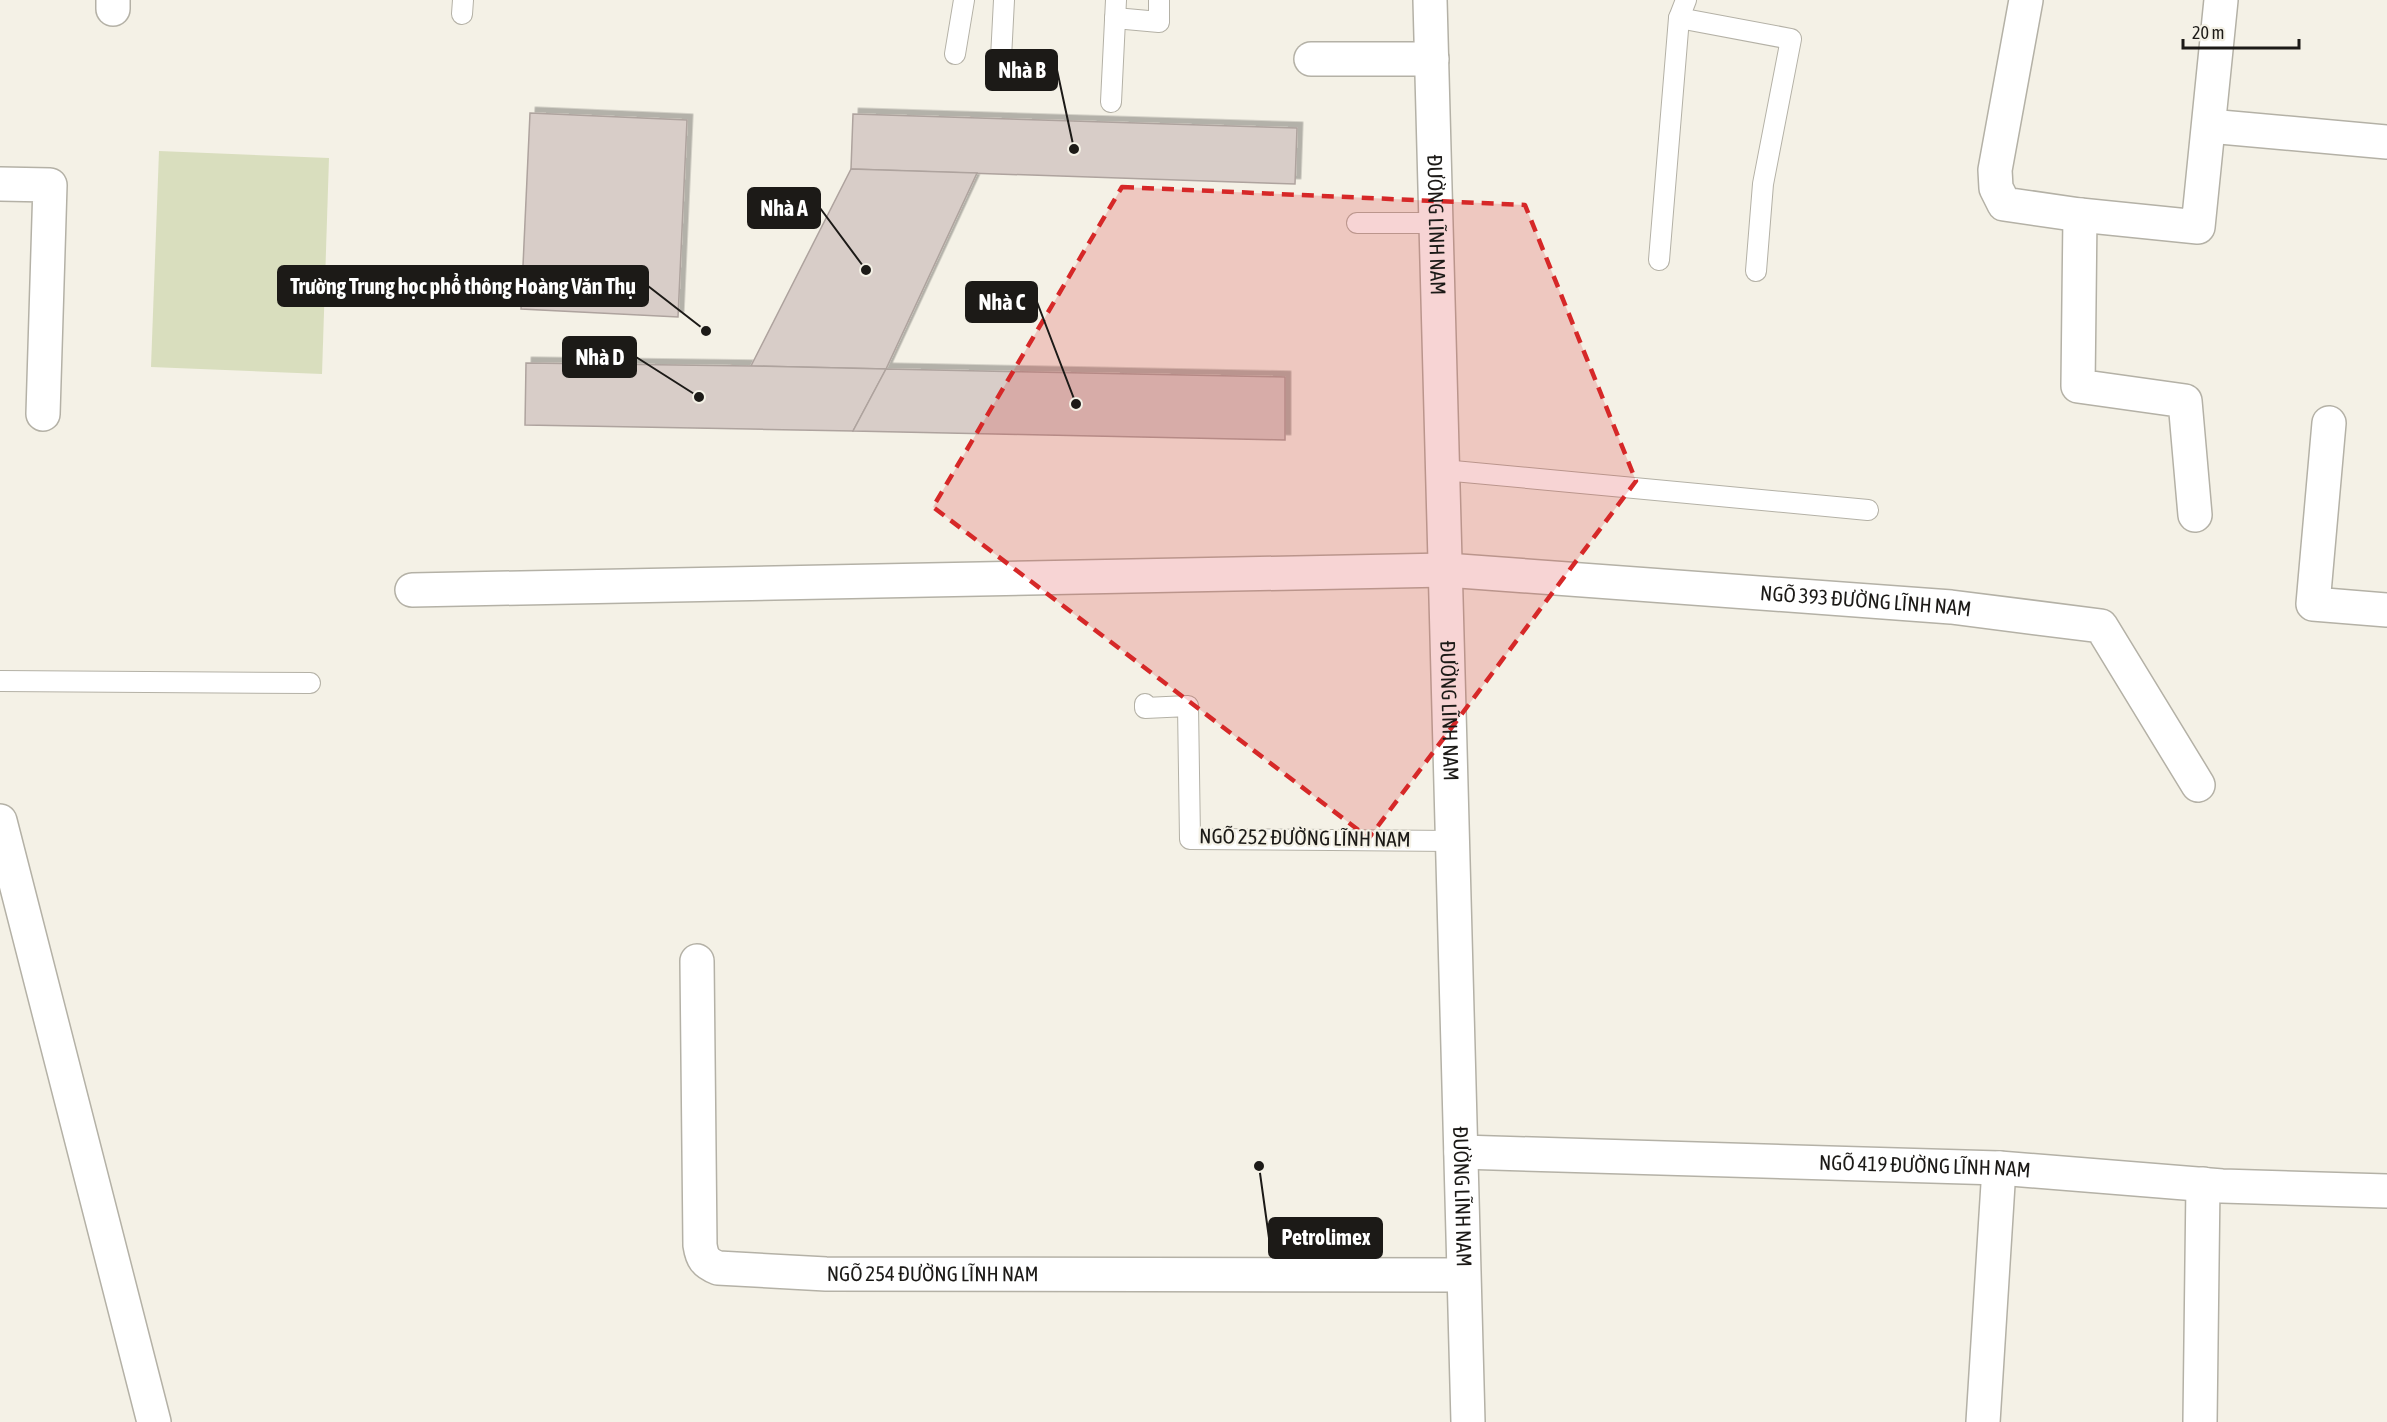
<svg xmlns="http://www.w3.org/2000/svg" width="2387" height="1422" font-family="'Asap Condensed',sans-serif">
<defs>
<filter id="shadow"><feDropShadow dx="5.5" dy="-5.5" stdDeviation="0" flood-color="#0004"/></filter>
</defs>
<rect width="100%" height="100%" fill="#f4f1e6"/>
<polygon fill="#d9debe" points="159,151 329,158 322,374 151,367"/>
<g fill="#d8cdc8" stroke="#aea39e" stroke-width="1.5" filter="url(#shadow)">
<polygon points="530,113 687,120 678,317 521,309"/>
<polygon points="853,114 1297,128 1295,184 851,169"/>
<polygon points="851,169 977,173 886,369 751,366"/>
<polygon points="526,363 751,366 886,369 853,431 525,425"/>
<polygon points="886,369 1285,377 1285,440 853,431"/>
</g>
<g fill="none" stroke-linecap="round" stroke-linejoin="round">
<g stroke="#b4b1a6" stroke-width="22">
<g id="lane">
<polyline points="462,14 463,0"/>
<polyline points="1115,18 1159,22 1159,0"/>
<polyline points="1679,18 1791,39 1763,184 1756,271"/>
<polyline points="955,54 964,0"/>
<polyline points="1001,58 1004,0"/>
<polyline points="1111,102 1116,0"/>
<polyline points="1357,223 1435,223"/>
<polyline points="1659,260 1679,18 1686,0"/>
<polyline points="1443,470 1868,510"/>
<polyline points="0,681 310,683"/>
<polyline points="1145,704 1145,708 1188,706 1190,839 1453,841"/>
</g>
</g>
<g stroke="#b4b1a6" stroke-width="36">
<g id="street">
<polyline points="113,0 113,9"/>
<polyline points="2026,0 1995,170 1996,188 2004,204 2080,215 2198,227 2221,0"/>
<polyline points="1311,59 1432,59"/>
<polyline points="2209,126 2387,142"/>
<polyline points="0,184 50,185 43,414"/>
<polyline points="2080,215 2078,386 2185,401 2195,515"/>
<polyline points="2329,423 2313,604 2387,610"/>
<path id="s1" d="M412,590L1446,570L1951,607L2101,626L2198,785"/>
<polyline points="0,821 154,1422"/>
<path id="s2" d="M697,961L700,1245C702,1258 705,1263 718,1268L826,1274L1463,1275"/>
<path id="s3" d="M1461,1152L1999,1168L2222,1186L2387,1191"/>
<polyline points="1983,1422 1999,1168"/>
<polyline points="2200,1422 2203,1184"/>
</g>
</g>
<g stroke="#b4b1a6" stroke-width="36">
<g id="secondary">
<path id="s4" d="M1430,0L1468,1422"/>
</g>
</g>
<use href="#lane" stroke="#fff" stroke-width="20"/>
<use href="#street" stroke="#fff" stroke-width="33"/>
<use href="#secondary" stroke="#fff" stroke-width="33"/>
</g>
<path fill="#d62828" fill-opacity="0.2" stroke="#d62828" stroke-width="4.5" stroke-dasharray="12 8" stroke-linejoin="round" d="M1122,187L1525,205L1636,481L1369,838L933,507Z"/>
<g text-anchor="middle" stroke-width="4.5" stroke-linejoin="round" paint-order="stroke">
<g font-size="21" fill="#1c1a17" stroke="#f4f1e6">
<text dy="7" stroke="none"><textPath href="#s4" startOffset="225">ĐƯỜNG LĨNH NAM</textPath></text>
<text dy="7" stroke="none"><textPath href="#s1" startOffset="1455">NGÕ 393 ĐƯỜNG LĨNH NAM</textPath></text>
<text dy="7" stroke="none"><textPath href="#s4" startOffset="711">ĐƯỜNG LĨNH NAM</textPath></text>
<text transform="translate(1305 838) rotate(1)" y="7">NGÕ 252 ĐƯỜNG LĨNH NAM</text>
<text dy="7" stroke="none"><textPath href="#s3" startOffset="464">NGÕ 419 ĐƯỜNG LĨNH NAM</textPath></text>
<text dy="7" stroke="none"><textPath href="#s4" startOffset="1197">ĐƯỜNG LĨNH NAM</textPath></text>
<text dy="7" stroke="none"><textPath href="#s2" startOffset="530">NGÕ 254 ĐƯỜNG LĨNH NAM</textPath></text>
</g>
</g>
<path fill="none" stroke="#1c1a17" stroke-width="2" d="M1074 149L1057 70M866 270L820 208M706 331L648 286M1076 404L1037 302M699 397L636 357M1259 1166L1269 1238"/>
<g fill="#1c1a17" stroke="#f4f1e6" stroke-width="2">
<circle cx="1074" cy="149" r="6"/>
<circle cx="866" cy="270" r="6"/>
<circle cx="706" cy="331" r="6"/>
<circle cx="1076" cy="404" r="6"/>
<circle cx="699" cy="397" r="6"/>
<circle cx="1259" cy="1166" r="6"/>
</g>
<g fill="#1c1a17" stroke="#1c1a17" stroke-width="2">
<rect x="986" y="50" width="71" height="40" rx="6"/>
<rect x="748" y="188" width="72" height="40" rx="6"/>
<rect x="278" y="266" width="370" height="40" rx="6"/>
<rect x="966" y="282" width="71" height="40" rx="6"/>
<rect x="563" y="337" width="73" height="40" rx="6"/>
<rect x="1269" y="1218" width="113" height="40" rx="6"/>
</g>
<g font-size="22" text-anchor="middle" font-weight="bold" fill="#fff">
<text x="1022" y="78">Nhà B</text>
<text x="784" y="216">Nhà A</text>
<text x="463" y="294">Trường Trung học phổ thông Hoàng Văn Thụ</text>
<text x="1002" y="310">Nhà C</text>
<text x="600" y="365">Nhà D</text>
<text x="1326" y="1245">Petrolimex</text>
</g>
<path d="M2183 39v9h116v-9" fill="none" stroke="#1c1a17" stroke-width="3"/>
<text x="2192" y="39" font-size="18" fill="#1c1a17" stroke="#f4f1e6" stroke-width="4.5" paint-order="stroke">20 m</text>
</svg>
